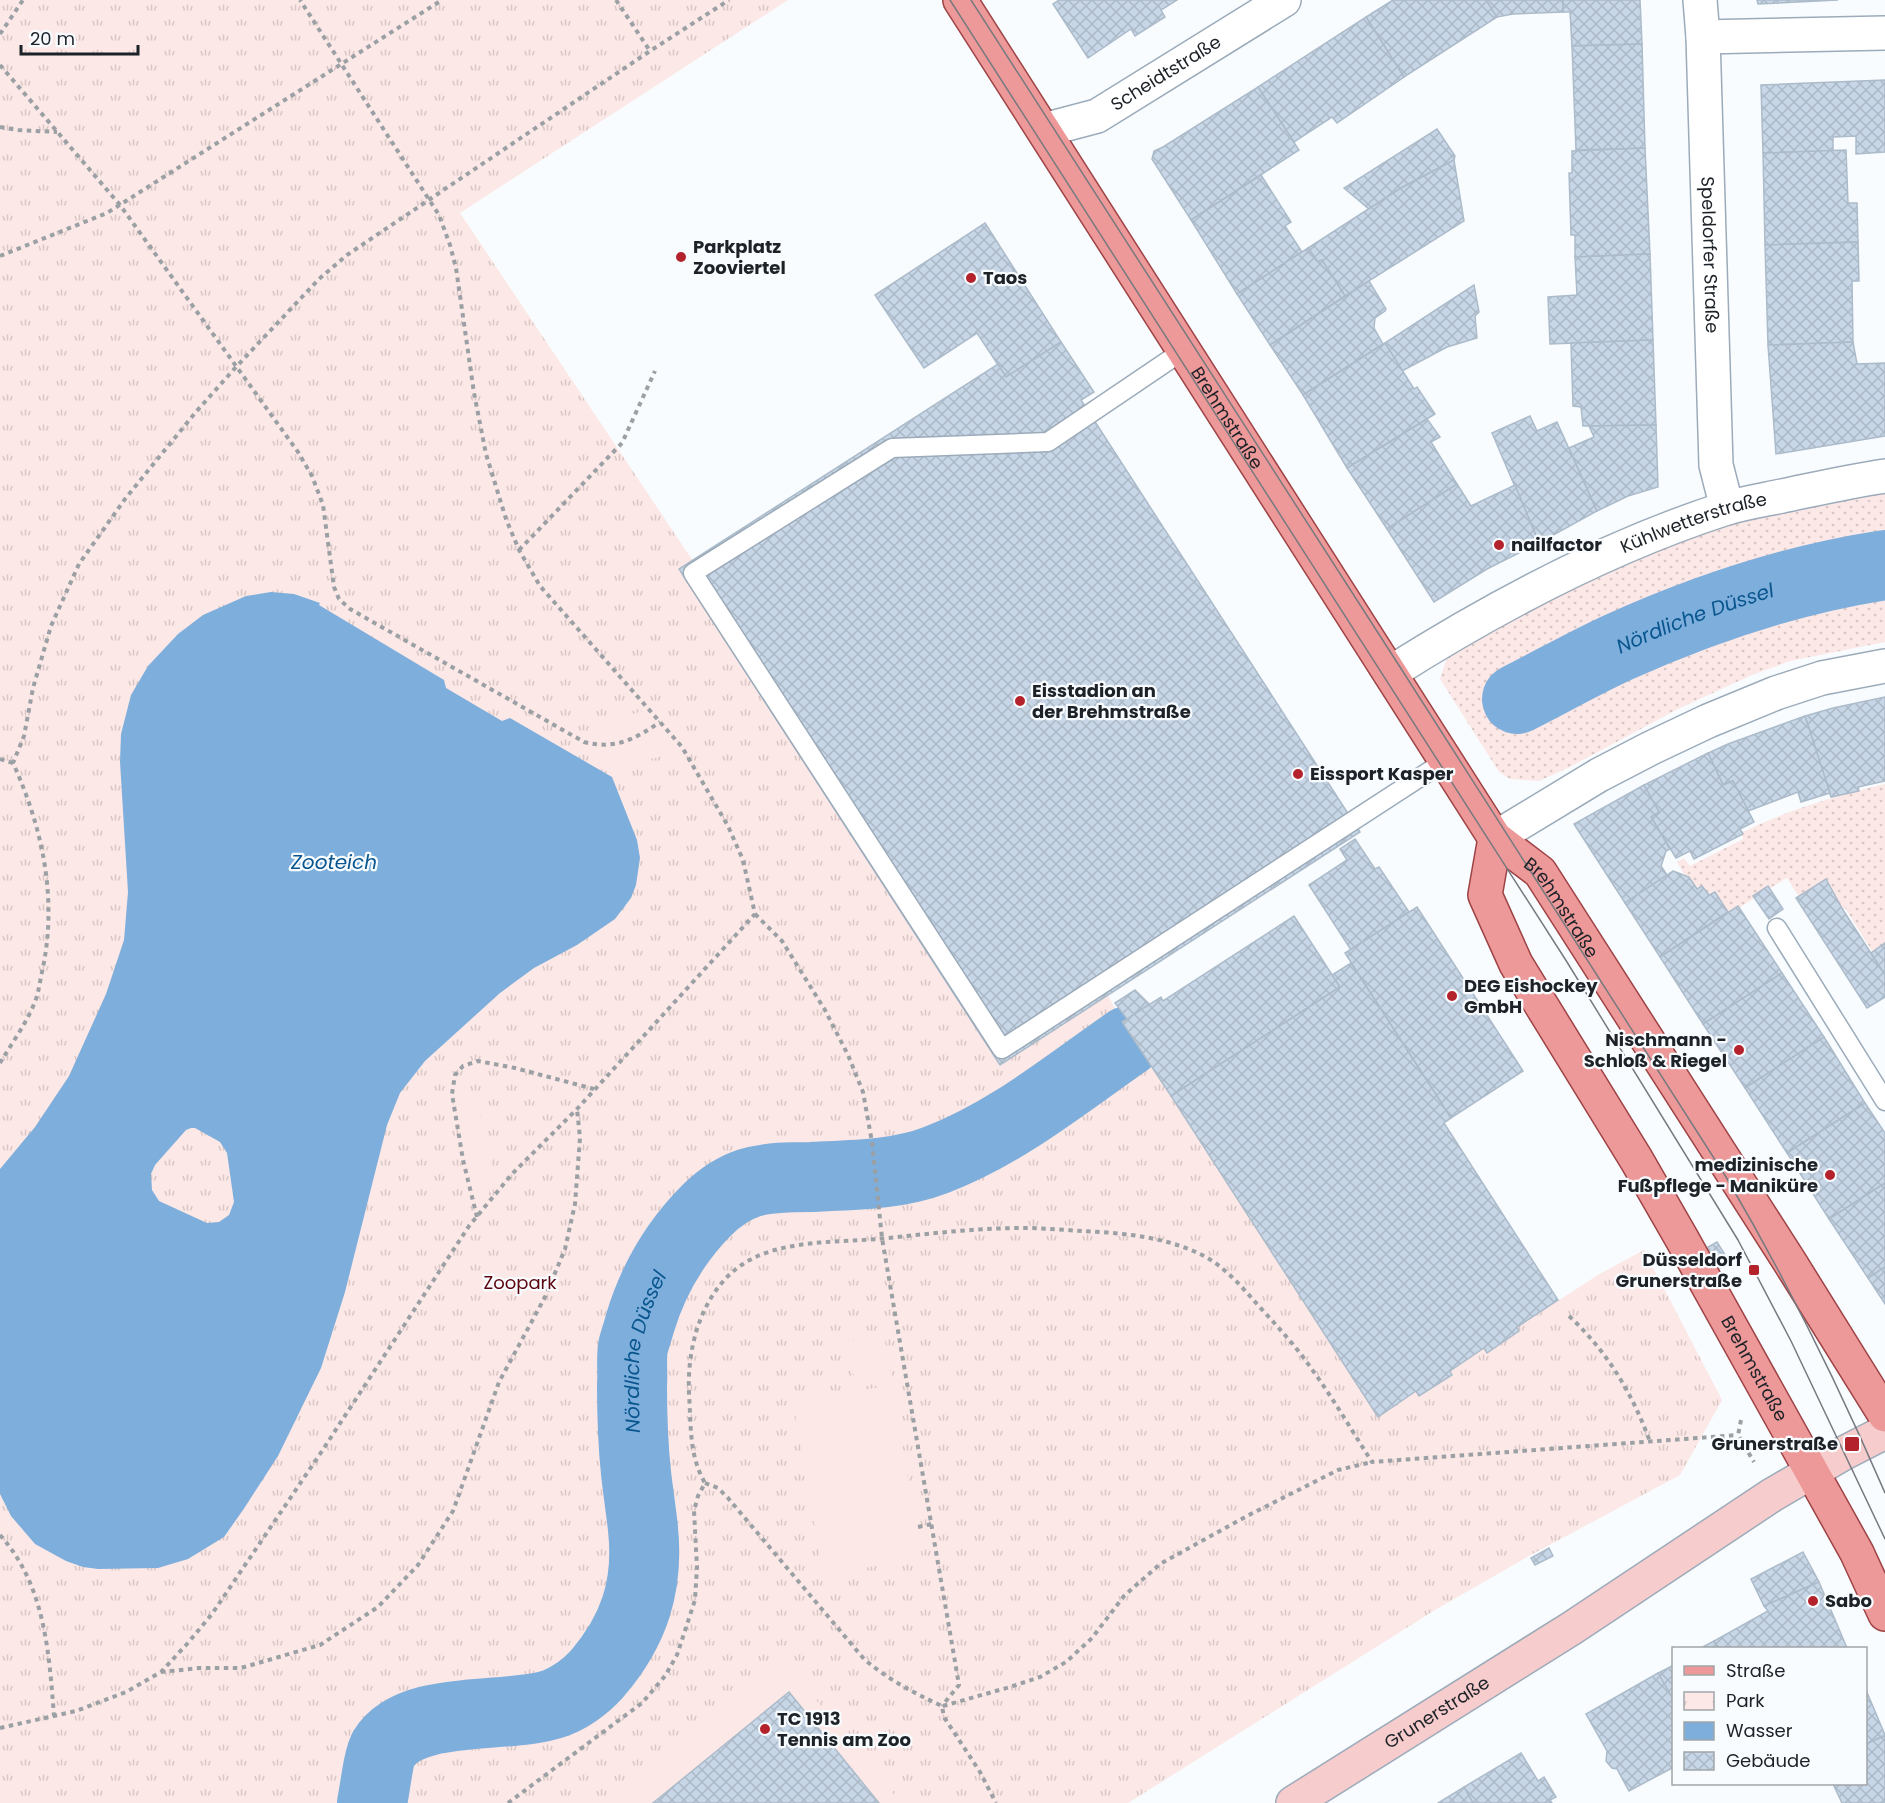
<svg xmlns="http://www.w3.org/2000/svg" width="1885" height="1803" font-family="Poppins,sans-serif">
<defs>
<pattern id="grass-dots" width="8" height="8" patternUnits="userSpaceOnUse" patternTransform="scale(1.5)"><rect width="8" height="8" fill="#fce8e6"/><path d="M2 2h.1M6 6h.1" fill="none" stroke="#d8c7c5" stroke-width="1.8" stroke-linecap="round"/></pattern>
<pattern id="park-tufts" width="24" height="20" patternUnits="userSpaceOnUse" patternTransform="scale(1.5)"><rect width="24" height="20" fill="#fce8e6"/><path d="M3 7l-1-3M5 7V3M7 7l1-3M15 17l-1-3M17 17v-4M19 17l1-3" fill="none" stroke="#d8c7c5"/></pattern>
<pattern id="building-cross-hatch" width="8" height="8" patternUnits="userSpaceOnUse" patternTransform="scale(1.5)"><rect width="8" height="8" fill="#c8d7e7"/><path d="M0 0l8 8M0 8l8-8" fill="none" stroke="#abb8c6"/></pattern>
</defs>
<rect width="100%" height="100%" fill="#f8fcff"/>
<g fill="url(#grass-dots)">
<polygon points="1885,488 1885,642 1790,661 1752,675 1678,709 1568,768 1539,781 1510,779 1499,772 1440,679 1446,660 1463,644 1603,573 1664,546 1732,521"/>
<path d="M1885,784V958L1879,962L1845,908L1817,925L1787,878L1726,916L1711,892L1705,896L1699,886L1693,890L1677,862L1684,858L1690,866L1743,839L1741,833C1790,809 1832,797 1885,784Z"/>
</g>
<polygon fill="url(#park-tufts)" points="0,0 788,0 460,213 693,561 1000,1065 1108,995 1122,1022 1378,1416 1416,1391 1419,1396 1450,1371 1484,1348 1487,1353 1518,1332 1517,1327 1598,1275 1644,1250 1722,1400 1680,1475 1529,1556 1435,1610 1128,1803 0,1803"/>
<g fill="#fce8e6">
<path d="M650,710L682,747C668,756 657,758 641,760C632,761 622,765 613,767C604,761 597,758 599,746L584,742V737C590,733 595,731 601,728C618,721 632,712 650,710Z"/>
<path d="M452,1094C457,1095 462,1096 466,1098C486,1109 493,1161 491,1182C490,1195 485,1207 477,1217L463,1160Z"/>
<polygon points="884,1335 891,1376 855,1383 847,1341"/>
<polygon points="892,1385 922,1558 823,1575 793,1402"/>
<polygon points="13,1554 19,1564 0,1566 0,1556"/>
<polygon points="780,1656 901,1803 599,1803"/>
</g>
<path fill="#7eaedc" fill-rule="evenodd" d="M271,592L294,594L320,603L319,605L444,680L446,688L502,721L510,718L612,777L637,840L640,858L636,885L631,898L615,919L577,945L534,968L500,993L425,1061L400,1093L387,1125L345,1292L321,1368L278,1456L243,1510L224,1537L188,1559L158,1568L98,1569L83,1567L66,1561L35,1544L11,1516L0,1494V1169L35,1127L69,1076L106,994L124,940L128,892L120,762L121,734L131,695L148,666L178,634L203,615L246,596ZM191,1128H195L220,1142L227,1153L234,1202L229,1215L219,1222L207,1223L159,1201L152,1190L151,1174L155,1165L186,1130Z"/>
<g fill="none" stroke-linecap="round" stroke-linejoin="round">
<g stroke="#7eaedc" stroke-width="70">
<path id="s1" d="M1517,699C1551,682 1584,663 1619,647C1703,609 1793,579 1885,565"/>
<path id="s2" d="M372,1803C375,1790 378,1758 384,1748C412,1703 510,1720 556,1703C571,1697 586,1686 597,1674C634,1631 649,1586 643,1529C641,1510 638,1491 636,1473C633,1444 632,1414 632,1385C633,1372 631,1359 633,1347C635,1339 638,1331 640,1323C653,1280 675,1242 707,1210C718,1199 734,1188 749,1183C768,1177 791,1177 811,1177C853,1175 897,1175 936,1160C1007,1133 1066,1084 1128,1041"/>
</g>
</g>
<g fill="url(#building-cross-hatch)" stroke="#acbbca" stroke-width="1.5">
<polygon points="1059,0 1177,0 1161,10 1165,17 1135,36 1131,29 1088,58 1053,4"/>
<polygon points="1393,0 1486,0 1497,17 1404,77 1366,17"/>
<polygon points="1486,0 1563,0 1563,12 1513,14 1497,17"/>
<polygon points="1563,0 1640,0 1642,44 1572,46 1570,12 1563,12"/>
<polygon points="1757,0 1838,0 1758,4"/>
<polygon points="1366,17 1404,77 1337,123 1332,117 1294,142 1258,87"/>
<polygon points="1642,44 1645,148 1576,150 1572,46"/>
<polygon points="1885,80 1885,152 1856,154 1856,136 1833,137 1833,151 1763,153 1761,85"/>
<polygon points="1258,87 1299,150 1191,220 1152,159 1154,151 1163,147"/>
<polygon points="1437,129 1455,156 1454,160 1401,188 1369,209 1344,188"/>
<polygon points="1645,148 1650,254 1575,257 1575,235 1571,235 1569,173 1572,173 1572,151"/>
<polygon points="1846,150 1848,203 1857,203 1858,242 1765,245 1763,153"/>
<polygon points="1454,160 1464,221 1345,296 1322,260 1318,262 1308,248 1401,188"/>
<polygon points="1261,175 1291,222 1285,226 1302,252 1237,294 1191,220"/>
<polygon points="985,223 1061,342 1006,377 977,333 924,368 875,295"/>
<polygon points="1858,242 1859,281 1852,281 1853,342 1768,345 1765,245"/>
<polygon points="1308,248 1318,262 1322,260 1345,296 1270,345 1237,294"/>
<polygon points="1650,254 1653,340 1550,344 1548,297 1577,295 1575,257"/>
<polygon points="1369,281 1386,309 1385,311 1375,318 1374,328 1383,344 1303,395 1270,345"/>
<polygon points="1474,285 1479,312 1475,316 1477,338 1447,347 1402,371 1385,343"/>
<polygon points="1653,340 1656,425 1583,426 1581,407 1573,406 1571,343"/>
<polygon points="1061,342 1094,392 1081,400 1360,832 1000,1065 679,569 998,364 1006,377"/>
<polygon points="1853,342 1857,364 1885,363 1885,436 1776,454 1768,345"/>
<polygon points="1385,343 1414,389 1417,387 1435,414 1347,468 1303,395"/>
<polygon points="1530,416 1537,431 1557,422 1597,511 1539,543 1492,433"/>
<polygon points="1427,419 1440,437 1431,442 1457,484 1387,529 1347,468"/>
<polygon points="1656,425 1658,487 1628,496 1597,511 1569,448 1594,437 1589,426"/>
<polygon points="1457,484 1471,506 1515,485 1539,543 1487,569 1434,602 1387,529"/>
<polygon points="1885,697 1885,781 1858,787 1859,791 1831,797 1805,716 1833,708"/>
<polygon points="1805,716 1830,793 1801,802 1798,792 1748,811 1733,781 1723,785 1708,753 1728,744"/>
<polygon points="1708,753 1723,785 1733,781 1754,822 1740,829 1743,834 1694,859 1690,851 1676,858 1651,817 1659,812 1644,785"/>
<polygon points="1644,785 1659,812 1651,817 1670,849 1666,851 1661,866 1667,875 1625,903 1574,824"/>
<polygon points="1355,839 1375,869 1379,867 1409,912 1351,950 1309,885 1347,860 1340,849"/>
<polygon points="1673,871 1689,877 1697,889 1702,886 1709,895 1715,892 1728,912 1660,957 1625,903"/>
<polygon points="1826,879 1843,910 1885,975 1885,997 1867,1008 1796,898"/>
<polygon points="1768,886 1783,909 1769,919 1753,896"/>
<polygon points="1738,906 1782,973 1703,1024 1660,957"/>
<polygon points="1417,907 1523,1071 1451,1118 1345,953"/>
<polygon points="1294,916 1340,987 1171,1096 1122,1022 1161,997 1163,1001"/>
<polygon points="1885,943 1885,975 1871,953"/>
<polygon points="1351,963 1451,1118 1444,1123 1558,1300 1517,1327 1519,1331 1487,1353 1484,1348 1450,1371 1452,1375 1419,1396 1416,1391 1378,1417 1171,1096 1340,987 1332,975"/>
<polygon points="1782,973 1824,1037 1745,1088 1703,1024"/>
<polygon points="1135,990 1149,1004 1127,1019 1115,1003"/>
<polygon points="1824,1037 1865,1103 1787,1153 1745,1088"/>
<polygon points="1865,1103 1885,1133 1885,1183 1829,1219 1787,1153"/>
<polygon points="1885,1183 1885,1267 1868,1278 1829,1219"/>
<polygon points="1717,1242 1730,1263 1720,1268 1708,1247"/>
<polygon points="1885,1267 1885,1304 1868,1278"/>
<polygon points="1549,1548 1553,1556 1535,1565 1531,1558"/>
<polygon points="1803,1552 1819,1582 1764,1606 1751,1579"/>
<polygon points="1819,1582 1847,1648 1718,1648 1714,1641 1768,1611 1764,1606"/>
<polygon points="1714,1641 1718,1648 1701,1648"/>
<polygon points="1674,1665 1674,1701 1658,1673"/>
<polygon points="1658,1673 1674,1701 1674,1767 1629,1791 1617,1769 1612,1768 1606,1761 1607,1751 1586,1714"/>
<polygon points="1866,1690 1885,1735 1866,1744"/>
<polygon points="789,1692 879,1803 653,1803"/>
<polygon points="1885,1736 1885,1803 1842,1803 1833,1784 1866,1784 1866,1744"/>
<polygon points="1521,1753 1538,1781 1544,1777 1556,1797 1550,1800 1552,1803 1473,1803 1464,1787"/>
<polygon points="1464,1787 1473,1803 1438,1803"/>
</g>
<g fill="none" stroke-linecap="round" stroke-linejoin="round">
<g stroke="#9cabba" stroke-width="21">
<g id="lane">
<polyline points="1184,350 1048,442 892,448 693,573 1002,1049 1445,761"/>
<polyline points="1777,928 1885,1101"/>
</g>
</g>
<g stroke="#9cabba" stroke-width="36">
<g id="street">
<path id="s3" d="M1700,0L1703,37L1716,465L1727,508"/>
<polyline points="1703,37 1885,33"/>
<path id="s4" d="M1044,130L1097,116L1284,0"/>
<path id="s5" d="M1390,673C1494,607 1607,547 1724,509C1743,503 1763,500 1782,496C1816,489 1850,481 1885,476"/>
<polyline points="1495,838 1599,775 1651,748 1708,721 1776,693 1822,678 1885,666"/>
</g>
</g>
<g stroke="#9cabba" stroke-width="36">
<g id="secondary">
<path id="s6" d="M1293,1803L1572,1628L1772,1495L1844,1453L1885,1432"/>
</g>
</g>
<g stroke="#9e4345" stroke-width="36">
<g id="primary">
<path id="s7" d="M960,0L1495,838L1540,872L1791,1264L1885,1415"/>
<path id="s8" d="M1495,838L1485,895L1516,964L1636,1159L1682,1239L1857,1553L1885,1614"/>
</g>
</g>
<g stroke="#9ba0a4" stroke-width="4" stroke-dasharray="4.5 4.5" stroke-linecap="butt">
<polyline points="616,0 650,51"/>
<polyline points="0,34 23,0"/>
<path d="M0,65L120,205L298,452L312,476L323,505L334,587L339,599L350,609L584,742C616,750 635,739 660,722"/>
<polyline points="0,127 18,130 57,132"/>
<polyline points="0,256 107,213 442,0"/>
<polyline points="519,550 622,443 655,371"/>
<polyline points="0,759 13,763"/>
<polyline points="755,914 782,941 825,1010 848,1055 863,1092 872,1142 882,1238 959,1685 942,1706"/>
<path d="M0,1063C12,1043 28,1021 36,999C39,990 40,981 42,972C58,900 43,829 13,763L24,736L33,688L51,626L79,564L125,499L195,413L236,367L319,279L347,255L650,51L729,0"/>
<polyline points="477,1217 463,1160 452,1094 455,1075 463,1066 478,1061 515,1068 594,1089"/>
<path d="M1569,1316C1606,1350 1633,1394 1650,1442"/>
<polyline points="1741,1420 1738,1435 1754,1462"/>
<path d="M705,1483L718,1488L728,1498L864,1659C889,1680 912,1692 942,1706L944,1717L980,1772L996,1803"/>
<polyline points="918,1527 932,1524"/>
<path d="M0,1535C45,1585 49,1652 54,1716"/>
<polyline points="161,1672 200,1668 241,1668 320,1645 378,1607 418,1565 453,1511 499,1382 545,1297 565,1249 575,1204 580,1138 577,1109"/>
<polyline points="943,1706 1010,1687 1040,1677 1066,1662 1092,1638 1124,1596 1160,1564 1247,1516 1338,1470 1372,1462"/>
<polyline points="0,1728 76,1711 126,1692 161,1672 187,1644 212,1614 320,1454 469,1226 512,1174 577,1109 755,914 743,860 728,826 682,747 540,586 519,550 506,519 486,454 474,393 456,268 450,245 439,215 300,0"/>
<path d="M508,1803L642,1703L665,1676L677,1655L695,1600L697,1567L694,1511L698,1496L705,1483C689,1456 691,1425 689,1393C687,1349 700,1298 736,1269C774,1239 832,1243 878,1239C927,1234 975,1228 1024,1228C1044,1228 1064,1230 1083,1231C1124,1233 1166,1237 1202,1255C1224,1266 1241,1286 1257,1304C1276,1325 1295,1345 1311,1368C1333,1398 1352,1431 1372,1462L1738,1435"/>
</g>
<use href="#lane" stroke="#fff" stroke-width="18"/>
<use href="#street" stroke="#fff" stroke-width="33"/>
<use href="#secondary" stroke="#f7cccc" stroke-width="33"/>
<use href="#primary" stroke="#e99" stroke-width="33"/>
<g stroke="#767a7f" stroke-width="1.5">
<polyline points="950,0 1567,962 1738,1240 1791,1341 1885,1539"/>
<path d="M971,0L1400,667L1726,1177C1786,1279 1838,1384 1885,1493"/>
</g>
</g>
<g fill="#b4232c" stroke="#f8fcff" stroke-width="2">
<circle cx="681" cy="257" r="6"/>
<circle cx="971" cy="278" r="6"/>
<circle cx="1499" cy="545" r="6"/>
<circle cx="1020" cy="701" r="6"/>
<circle cx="1298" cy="774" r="6"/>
<circle cx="1452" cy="996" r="6"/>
<circle cx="1739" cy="1050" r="6"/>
<circle cx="1830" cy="1175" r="6"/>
<rect x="1748" y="1264" width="12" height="12" rx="3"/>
<rect x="1844" y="1436" width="16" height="16" rx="3"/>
<circle cx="1813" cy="1601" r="6"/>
<circle cx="765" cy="1729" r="6"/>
</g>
<g text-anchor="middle" stroke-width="4.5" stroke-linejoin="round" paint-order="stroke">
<g font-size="18" fill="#1d2228" stroke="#f8fcff">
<text dy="6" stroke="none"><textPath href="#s4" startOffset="136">Scheidtstraße</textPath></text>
<text dy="6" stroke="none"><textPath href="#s3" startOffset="255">Speldorfer Straße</textPath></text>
<text dy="6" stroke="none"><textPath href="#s7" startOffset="496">Brehmstraße</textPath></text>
<text dy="6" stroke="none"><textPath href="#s5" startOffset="340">Kühlwetterstraße</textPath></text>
<text dy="6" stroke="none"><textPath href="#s7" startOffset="1092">Brehmstraße</textPath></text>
<text dy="6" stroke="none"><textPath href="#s8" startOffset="603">Brehmstraße</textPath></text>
<text dy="6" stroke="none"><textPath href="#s6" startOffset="170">Grunerstraße</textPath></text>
</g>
<g font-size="18" font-weight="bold" fill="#1d2228" stroke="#f8fcff" text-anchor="start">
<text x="693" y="253">Parkplatz<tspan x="693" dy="21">Zooviertel</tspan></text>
<text x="983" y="284">Taos</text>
<text x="1511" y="551">nailfactor</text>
<text x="1032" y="697">Eisstadion an<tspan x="1032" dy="21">der Brehmstraße</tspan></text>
<text x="1310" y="780">Eissport Kasper</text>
<text x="1464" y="992">DEG Eishockey<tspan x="1464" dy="21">GmbH</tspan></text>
<text x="1727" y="1046" text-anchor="end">Nischmann -<tspan x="1727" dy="21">Schloß &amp; Riegel</tspan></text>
<text x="1818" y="1171" text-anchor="end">medizinische<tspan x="1818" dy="21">Fußpflege - Maniküre</tspan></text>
<text x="1742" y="1266" text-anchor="end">Düsseldorf<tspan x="1742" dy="21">Grunerstraße</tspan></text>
<text x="1838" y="1450" text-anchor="end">Grunerstraße</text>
<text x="1825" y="1607">Sabo</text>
<text x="777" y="1725">TC 1913<tspan x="777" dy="21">Tennis am Zoo</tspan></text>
</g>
<g font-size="18" fill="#5b060e" stroke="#f8fcff">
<text x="520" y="1289">Zoopark</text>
</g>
<g font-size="20" font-style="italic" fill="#09568f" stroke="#f8fcff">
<text dy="7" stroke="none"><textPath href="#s1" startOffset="196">Nördliche Düssel</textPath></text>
<text x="334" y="869">Zooteich</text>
<text dy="7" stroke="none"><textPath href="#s2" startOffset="626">Nördliche Düssel</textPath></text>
</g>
</g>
<rect x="1672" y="1647" width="195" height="138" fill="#f8fcff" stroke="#a0a5a9" stroke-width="1.5"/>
<rect x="1684" y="1666" width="30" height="9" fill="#ee9999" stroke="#a0a5a9" stroke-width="1.5"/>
<text x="1726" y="1677" font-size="18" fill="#1d2228">Straße</text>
<rect x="1684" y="1692" width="30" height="18" fill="url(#park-tufts)" stroke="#a0a5a9" stroke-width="1.5"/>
<text x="1726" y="1707" font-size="18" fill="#1d2228">Park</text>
<rect x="1684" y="1722" width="30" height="18" fill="#7eaedc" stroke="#a0a5a9" stroke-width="1.5"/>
<text x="1726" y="1737" font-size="18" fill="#1d2228">Wasser</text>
<rect x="1684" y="1752" width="30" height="18" fill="url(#building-cross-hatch)" stroke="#a0a5a9" stroke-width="1.5"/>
<text x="1726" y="1767" font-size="18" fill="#1d2228">Gebäude</text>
<path d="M21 45v9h117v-9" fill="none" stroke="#1d2228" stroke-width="3"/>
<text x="30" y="45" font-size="18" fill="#1d2228" stroke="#f8fcff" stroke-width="4.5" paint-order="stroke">20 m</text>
</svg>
